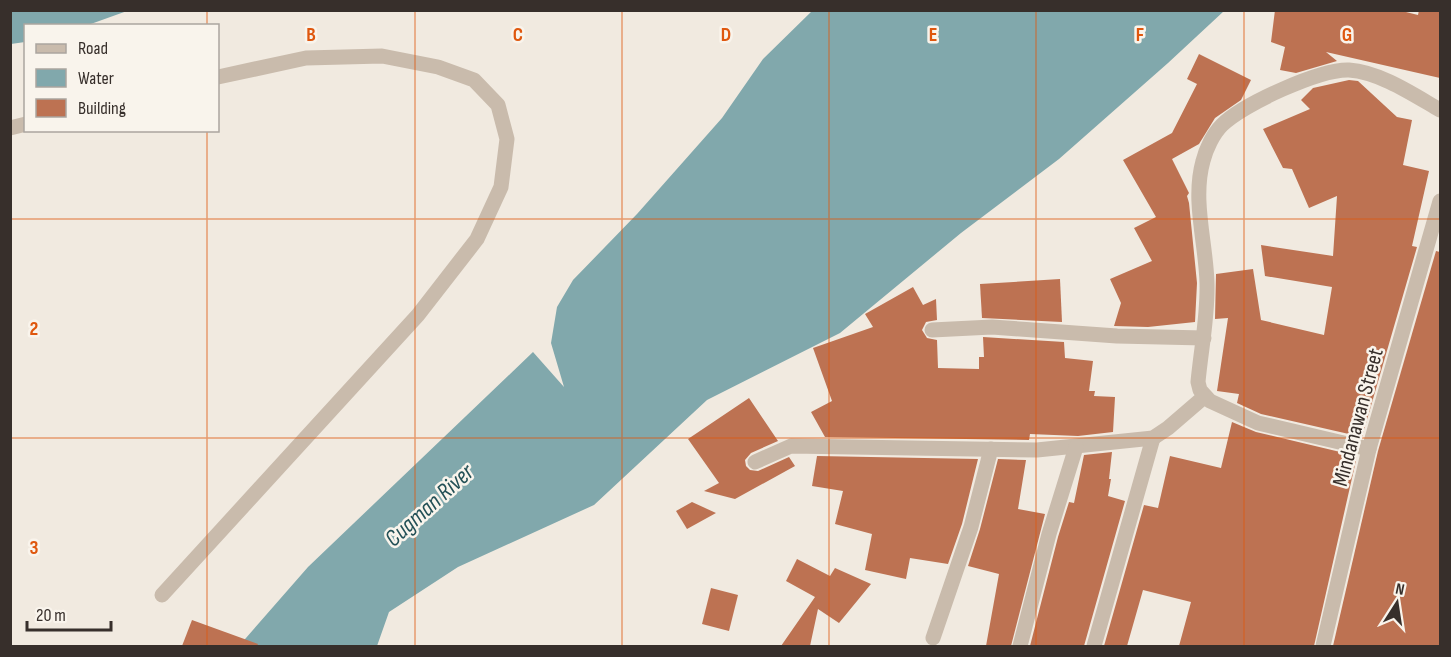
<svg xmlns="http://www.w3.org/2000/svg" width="1451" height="657" font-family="'Sofia Sans Condensed',sans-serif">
<rect width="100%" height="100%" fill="#f1eae0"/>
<g fill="#81a8ac">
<polygon points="11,10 127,10 127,11 88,25 26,26 25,42 11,44"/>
<polygon points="812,11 1224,11 1168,63 1059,159 961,233 840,333 707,400 594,505 458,567 389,612 377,646 239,646 308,567 533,352 564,387 551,343 557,307 573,280 637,214 722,118 763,59"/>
</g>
<g fill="#bd7252">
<polygon points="1275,10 1398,10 1418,15 1419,10 1440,10 1440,78 1326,52 1337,61 1296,73 1280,70 1285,47 1271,42"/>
<polygon points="1199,54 1251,80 1241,100 1215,118 1199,144 1172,159 1189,193 1187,196 1189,203 1197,283 1195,322 1148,327 1114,326 1121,303 1110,279 1152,261 1134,228 1156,217 1123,160 1172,133 1197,84 1187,79"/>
<polygon points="1349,80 1358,81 1397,117 1412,120 1403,165 1429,171 1412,246 1417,247 1362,437 1261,414 1237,403 1239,394 1217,391 1228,318 1215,319 1216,274 1253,269 1261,320 1324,335 1332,287 1265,276 1261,245 1333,256 1337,196 1309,208 1292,169 1283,168 1263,129 1310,109 1301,100 1313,88"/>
<polygon points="1436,251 1440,252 1440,646 1333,646 1378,451"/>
<polygon points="1060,279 1062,322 982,318 980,284"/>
<polygon points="913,287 923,305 936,299 937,320 926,322 922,330 927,338 937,340 938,368 979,369 979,357 984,357 983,337 1064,342 1065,358 1093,361 1089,391 1095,391 1094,396 1115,397 1113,432 1078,436 1030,434 1029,440 825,437 811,412 832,401 813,348 873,327 865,314"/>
<polygon points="749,398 778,441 751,453 745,460 746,466 750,470 758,471 789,457 795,466 735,499 704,491 719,483 688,439"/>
<polygon points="1232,422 1256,432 1357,456 1314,646 1179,646 1191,602 1143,590 1127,646 1104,646 1144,505 1158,508 1170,456 1221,468"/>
<polygon points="1112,452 1109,479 1111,479 1108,496 1125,501 1084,646 1030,646 1058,537 1069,502 1074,503 1084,455"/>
<polygon points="817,456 978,459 962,524 948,564 910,558 906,579 865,570 872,534 835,524 843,491 812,486"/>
<polygon points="998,459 1026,460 1018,509 1045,514 1011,646 986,646 999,574 968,566 980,529"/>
<polygon points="692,502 716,513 687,529 676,511"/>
<polygon points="797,559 830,576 835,568 871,584 839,623 818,609 810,646 781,646 815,597 786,581"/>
<polygon points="711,588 738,595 729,631 702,624"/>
<polygon points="192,620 258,644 257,646 182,646"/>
</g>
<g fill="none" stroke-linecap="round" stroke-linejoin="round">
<g stroke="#c9bbac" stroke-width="15">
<polyline points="10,128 26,124"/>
<polyline points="932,330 992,327 1117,336 1204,338"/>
<path d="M1369,449L1258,423L1210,401L1200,390L1198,382C1201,349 1208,316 1207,283C1206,243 1192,200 1203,161C1206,149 1213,134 1222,125C1243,104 1320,69 1349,70C1380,72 1414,95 1440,110"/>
<polyline points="755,462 791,446 1037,450 1153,438 1168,428 1204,397"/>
<polyline points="162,595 418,315 477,239 501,187 507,139 498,105 474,80 438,67 382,56 306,58 218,77"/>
<polyline points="933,638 971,527 991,449"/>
<polyline points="1020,646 1049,534 1076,447"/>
<polyline points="1094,646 1153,438"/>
<polyline points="1323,646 1369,449 1440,201"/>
</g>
</g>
<path fill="none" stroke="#df570e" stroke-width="1.5" stroke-opacity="0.55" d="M207,10V26M415,10V646M622,10V646M829,10V646M1036,10V646M1244,10V646M207,130V646M10,219H1440M10,438H1440"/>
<g text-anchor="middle" stroke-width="5" stroke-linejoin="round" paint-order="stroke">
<g font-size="22" fill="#372f2b" stroke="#f9f4ec">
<text transform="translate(1357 417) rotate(-75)" y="8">Mindanawan Street</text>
</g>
<g font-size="24" font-style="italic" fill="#235056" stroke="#f9f4ec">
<text transform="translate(429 505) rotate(-42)" y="8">Cugman River</text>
</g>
</g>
<g font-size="20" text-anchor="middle" font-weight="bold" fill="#df570e" stroke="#f9f4ec" stroke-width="5" stroke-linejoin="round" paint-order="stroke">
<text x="311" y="41">B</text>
<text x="518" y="41">C</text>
<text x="726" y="41">D</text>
<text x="933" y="41">E</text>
<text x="1140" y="41">F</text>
<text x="1347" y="41">G</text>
<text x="34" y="335">2</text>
<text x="34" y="554">3</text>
</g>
<rect width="1451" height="657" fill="none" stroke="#372f2b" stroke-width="24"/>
<rect x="24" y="24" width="195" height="108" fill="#f9f4ec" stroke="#aba59f" stroke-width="1.5"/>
<rect x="36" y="44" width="30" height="9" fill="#c9bbac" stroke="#aba59f" stroke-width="1.5"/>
<text x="78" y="54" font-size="18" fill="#372f2b">Road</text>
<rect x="36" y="69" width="30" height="18" fill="#81a8ac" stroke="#aba59f" stroke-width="1.5"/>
<text x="78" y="84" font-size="18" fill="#372f2b">Water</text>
<rect x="36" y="99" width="30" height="18" fill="#bd7252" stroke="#aba59f" stroke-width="1.5"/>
<text x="78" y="114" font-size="18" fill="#372f2b">Building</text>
<g transform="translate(1397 603) rotate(12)" stroke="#f9f4ec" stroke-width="4.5" paint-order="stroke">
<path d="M0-4.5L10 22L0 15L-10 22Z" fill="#372f2b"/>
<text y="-9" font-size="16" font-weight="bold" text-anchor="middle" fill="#372f2b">N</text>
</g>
<path d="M27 621v9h84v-9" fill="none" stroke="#372f2b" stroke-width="3"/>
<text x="36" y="621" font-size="18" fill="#372f2b" stroke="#f9f4ec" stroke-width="4.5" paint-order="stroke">20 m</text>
</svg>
